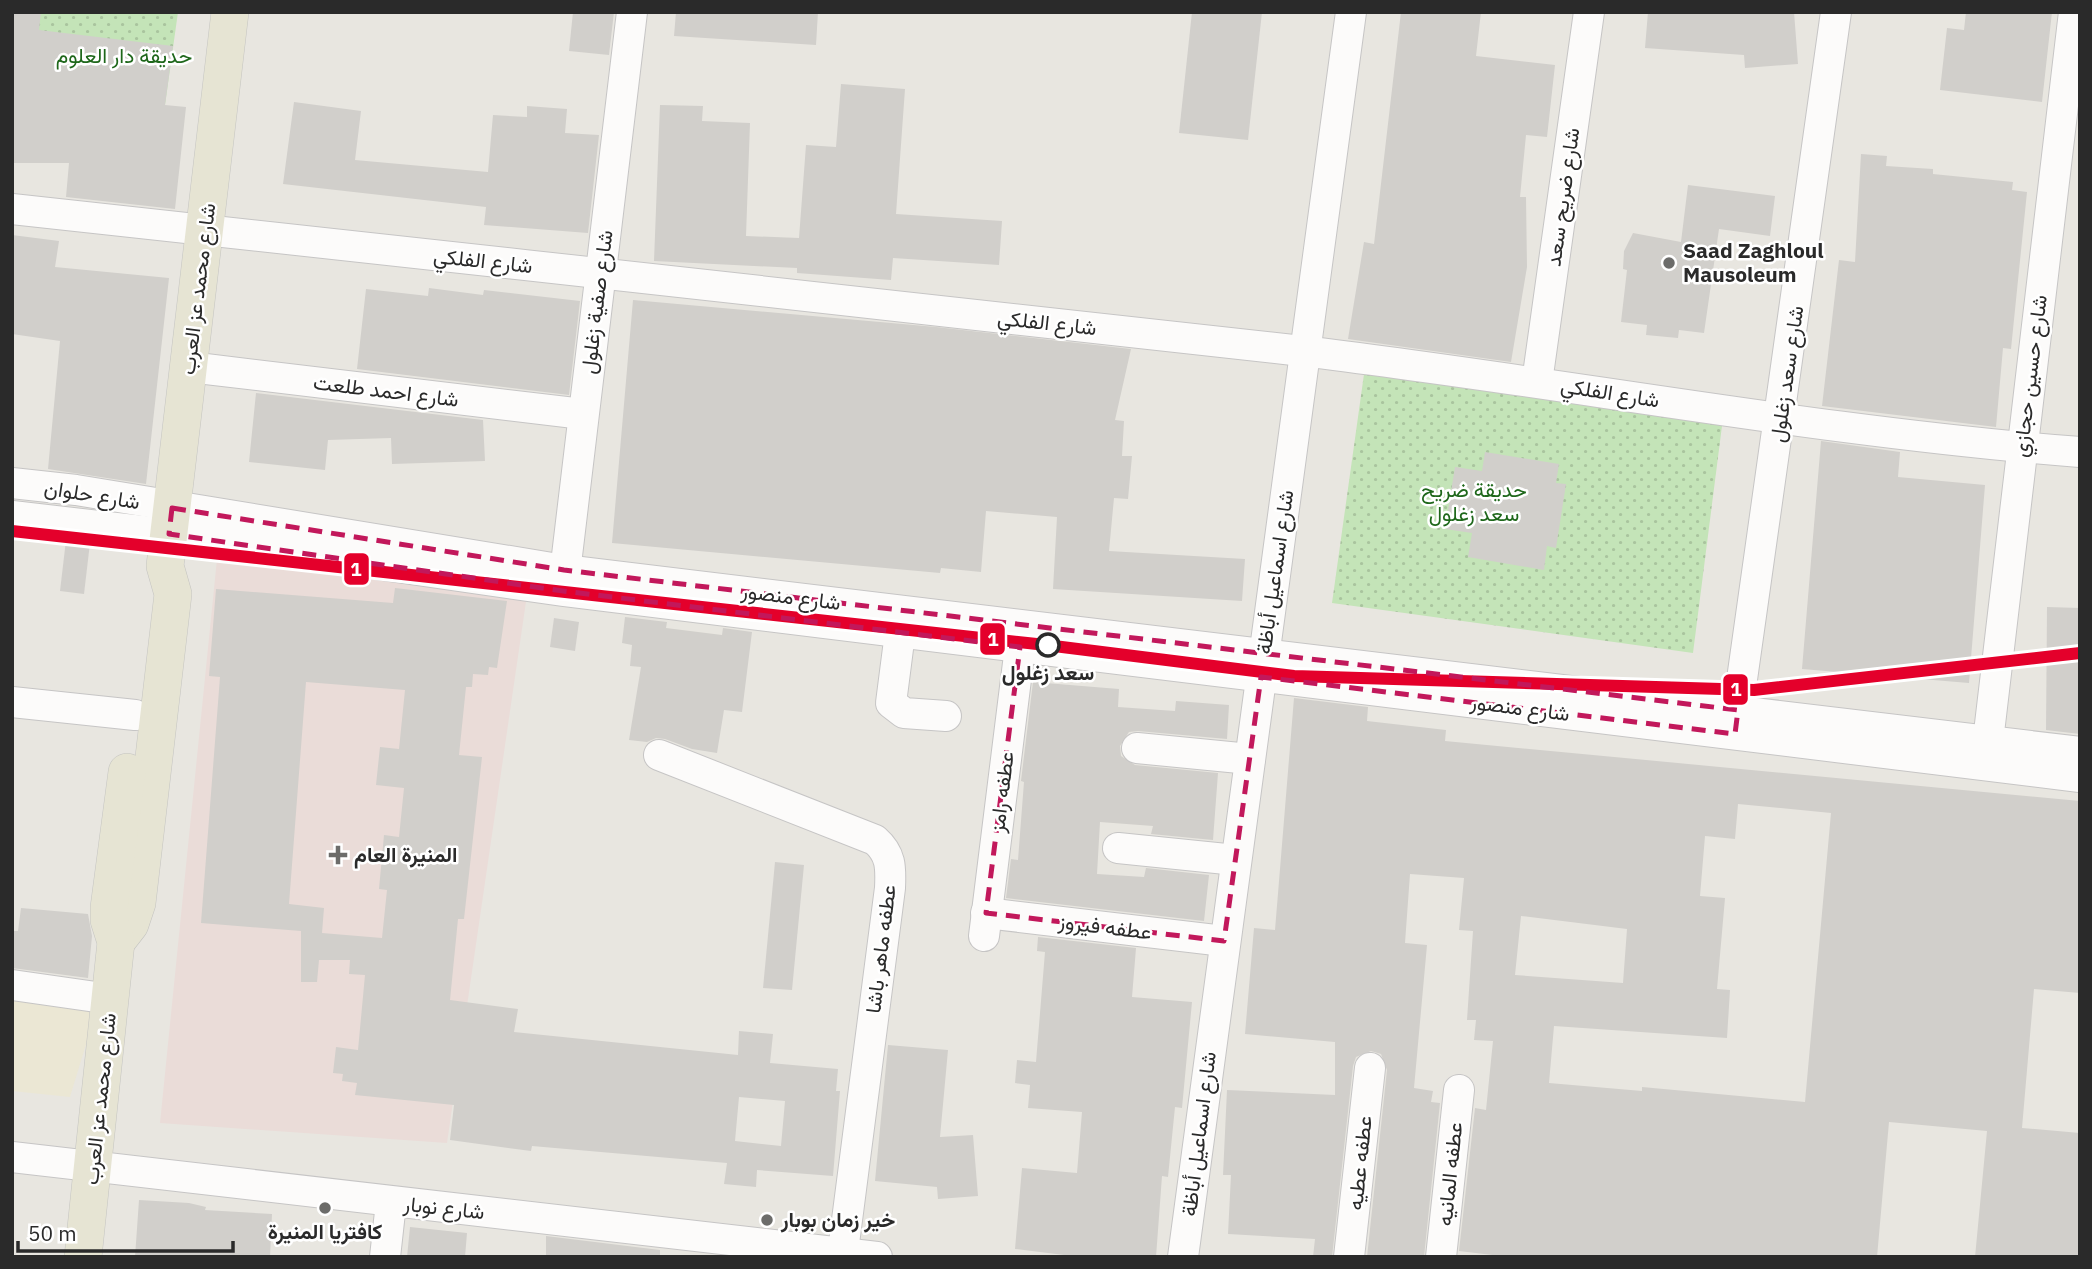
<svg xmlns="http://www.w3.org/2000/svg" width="2092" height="1269" font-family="'IBM Plex Sans',Vazirmatn,sans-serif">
<defs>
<pattern id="green-dots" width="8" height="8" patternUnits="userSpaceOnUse" patternTransform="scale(1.75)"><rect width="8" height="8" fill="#c4e4b8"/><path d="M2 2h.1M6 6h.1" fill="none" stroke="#a9c49e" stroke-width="1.8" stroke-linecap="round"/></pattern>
</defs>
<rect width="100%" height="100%" fill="#e8e6e0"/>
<polygon fill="#ebe7d4" points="12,985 99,1002 70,1097 12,1091"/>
<polygon fill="#eadcd8" points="218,549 528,588 447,1143 160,1123"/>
<g fill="url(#green-dots)">
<polygon points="12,12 178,12 165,105 12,87"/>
<polygon points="1365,367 1723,418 1693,653 1332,603"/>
</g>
<g fill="#d1cfcb" fill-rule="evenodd">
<polygon points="12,12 41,12 39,30 173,46 165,105 186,107 175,209 66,197 69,163 12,163"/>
<polygon points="573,12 614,12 609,55 569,51"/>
<polygon points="676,12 818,12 816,45 674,36"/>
<polygon points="1192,12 1262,12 1248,140 1179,133"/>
<polygon points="1401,12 1481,12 1476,56 1555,65 1547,137 1526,135 1520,197 1526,197 1527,267 1511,362 1348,339 1364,242 1374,244"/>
<polygon points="1648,12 1794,12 1798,64 1745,68 1744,55 1645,48"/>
<polygon points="1966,12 2052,12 2042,102 1940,90 1947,28 1964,30"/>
<polygon points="841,84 905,89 896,214 1002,221 999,265 893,258 891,280 797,273 797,268 654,261 660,105 703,106 702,121 750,123 746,236 799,238 806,145 836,147"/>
<polygon points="294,102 361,111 355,160 488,172 493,115 527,117 527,106 567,109 565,133 599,135 588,233 484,225 486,207 283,184"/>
<polygon points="1861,154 1887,156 1886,166 1933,169 1933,174 2013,182 2012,190 2027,192 2011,349 2003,348 1996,427 1822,406 1839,260 1855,262"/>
<polygon points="1688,185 1775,196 1770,236 1719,229 1704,333 1679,330 1678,338 1646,335 1647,325 1621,322 1627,270 1623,269 1624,251 1633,233 1681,242"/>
<polygon points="12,235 59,241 55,267 169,278 146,484 48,469 60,341 12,334"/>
<polygon points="429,288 483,295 484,290 580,301 569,395 357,369 366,289 428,296"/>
<polygon points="633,300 936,327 1131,349 1115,420 1124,421 1122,456 1132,456 1128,499 1114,498 1109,551 1245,559 1242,601 1053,589 1057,517 986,511 981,572 941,568 940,573 612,543"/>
<polygon points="256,393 483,420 485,461 392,464 391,438 328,440 325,470 249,462"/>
<polygon points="1821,441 1900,452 1898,477 1985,485 1969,683 1802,669"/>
<polygon points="1485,452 1559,464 1556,483 1566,484 1556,548 1547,546 1544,570 1468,557 1472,533 1445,529 1455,467 1482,471"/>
<polygon points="66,540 90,543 84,594 60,591"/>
<path d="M395,588L507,601L497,668L489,667L488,675L473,674L472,687H466L459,755L482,757L464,919H458L450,1000L518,1009L514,1032L738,1055L739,1031L773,1034L770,1063L838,1069L836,1091H840L833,1176L757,1170L756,1187L724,1184L727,1163L532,1146L531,1151L450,1140L454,1105L355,1095L357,1083L342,1081L343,1074L333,1073L336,1047L358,1050L365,975L349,974L350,960H319L317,982H301V931L201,923L220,677L209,676L216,589L393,603ZM306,682L405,690L399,749L380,747L376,785L404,788L399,837L384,835L379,889L387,890L382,938L322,933L324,908L289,904ZM739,1097L785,1101L781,1146L735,1141Z"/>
<polygon points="2047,607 2080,608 2080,734 2046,730"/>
<polygon points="625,617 667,622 666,628 722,635 723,628 752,632 742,712 724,710 717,753 692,749 665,739 656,738 647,742 629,740 641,667 630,666 632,645 622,643"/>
<polygon points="554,618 579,622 575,651 550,647"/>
<polygon points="1033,682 1119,689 1118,707 1175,711 1176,701 1229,705 1227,739 1138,731 1129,732 1120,746 1121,756 1135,765 1218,773 1213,840 1151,834 1153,826 1100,822 1097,874 1144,877 1146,868 1209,875 1204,921 1006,898 1011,859 1018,860 1024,782 1021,781"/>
<path d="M1294,698L1368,707L1367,721L1446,730L1445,741L2080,801V993L2034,989L2022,1128L2080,1133V1257H1975L1987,1131L1889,1122L1877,1257H1509L1459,1251L1475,1108L1486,1110L1493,1041L1474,1040L1476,1020H1467L1473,931L1459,930L1464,878L1410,874L1405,943L1427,945L1414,1088L1433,1091L1431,1102L1440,1103L1424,1257H1367L1387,1070L1381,1054L1371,1051L1356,1057L1353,1066L1332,1257H1313L1315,1239L1228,1234L1231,1175H1223L1227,1090L1335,1095V1042L1245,1034L1254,928L1275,930ZM1738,804L1831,813L1805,1102L1642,1087V1091L1549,1083L1554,1026L1727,1038L1730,990L1717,989L1725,898L1700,896L1705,836L1735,839ZM1521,916L1627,929L1623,983L1515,975Z"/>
<polygon points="775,862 804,865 792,990 763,988"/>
<polygon points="21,908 88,914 92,936 88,978 12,968 12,931 18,931"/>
<polygon points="1038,937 1136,948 1132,997 1192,1002 1182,1108 1175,1107 1168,1177 1162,1176 1156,1257 1080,1257 1015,1249 1022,1168 1077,1173 1082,1112 1028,1108 1030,1085 1015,1083 1017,1060 1036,1062 1045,952 1037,951"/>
<polygon points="888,1045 948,1050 940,1137 973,1135 978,1196 938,1199 937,1187 875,1181"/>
<polygon points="139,1200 189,1203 206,1207 205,1210 272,1214 270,1257 135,1257"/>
<polygon points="410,1227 467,1233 465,1257 407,1257"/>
<polygon points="546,1236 660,1250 660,1257 546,1257"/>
</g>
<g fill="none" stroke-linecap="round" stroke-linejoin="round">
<g stroke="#c6c5c5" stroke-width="32">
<g id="minor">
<path d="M12,209C442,257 872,301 1302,351C1562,382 1819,432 2080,452"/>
<polyline points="189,367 583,414"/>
<polyline points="1537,382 1589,12"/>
<polyline points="12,483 76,490 564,570 2080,752"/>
<polyline points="12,516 169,534 563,591 2080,777"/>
<polyline points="563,589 632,12"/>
<polyline points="900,633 891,703 904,713 946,716"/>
<polyline points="12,702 135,715"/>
<polyline points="1735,729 1836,12"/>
<polyline points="1988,741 2074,12"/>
<polyline points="1137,748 1250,759"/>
<path d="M659,755L875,840C891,854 891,867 890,888L843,1251"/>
<polyline points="1118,848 1236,860"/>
<polyline points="986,913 1224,941"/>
<polyline points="984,936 1020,647"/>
<polyline points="12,985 110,999"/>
<polyline points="12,1157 877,1257"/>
<polyline points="385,1257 391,1203"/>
<polyline points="1183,1257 1351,12"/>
<polyline points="1349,1257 1370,1068"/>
<polyline points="1441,1257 1459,1090"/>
</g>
</g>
<g stroke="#c4c4c1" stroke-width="38">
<g id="major">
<polyline points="116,942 130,924 137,903 173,594 165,566 230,12"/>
<polyline points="83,1257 116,942 109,920 109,908 127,772"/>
</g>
</g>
<use href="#minor" stroke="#fcfbfa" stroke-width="30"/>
<use href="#major" stroke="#e6e4d3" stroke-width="37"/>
<g stroke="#fff" stroke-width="18">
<polyline id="metro-1" points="12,531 1046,645 1294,676 1754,690 2080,653"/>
</g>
<use href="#metro-1" stroke="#e4002b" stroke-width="12"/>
</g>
<path fill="none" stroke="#c2185b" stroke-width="5" stroke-dasharray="14 9" stroke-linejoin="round" d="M172,508L564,570L1738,710L1735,734L1261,677L1224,941L986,913L1020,647L563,591L169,534Z"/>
<g fill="#6c6c6a" stroke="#fff" stroke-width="2.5">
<circle cx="1669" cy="263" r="7"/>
<path d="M334.5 844.5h7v7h7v7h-7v7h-7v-7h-7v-7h7z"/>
<circle cx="325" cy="1208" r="7"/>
<circle cx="767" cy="1220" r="7"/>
</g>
<circle fill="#fff" stroke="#2a2a2a" stroke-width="3.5" cx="1048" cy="645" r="11"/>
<g text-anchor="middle" stroke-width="5" stroke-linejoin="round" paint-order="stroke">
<g font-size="21" fill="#1e671a" stroke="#fff">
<text x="124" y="63">حديقة دار العلوم</text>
<text x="1474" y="497">حديقة ضريح<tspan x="1474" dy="24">سعد زغلول</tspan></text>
</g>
<g font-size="21" fill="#2a2a2a" stroke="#fff">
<text transform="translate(1563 197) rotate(-82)" y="7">شارع ضريح سعد</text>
<text transform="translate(483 261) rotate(6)" y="7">شارع الفلكي</text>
<text transform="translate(198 289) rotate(-83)" y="7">شارع محمد عز العرب</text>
<text transform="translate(597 302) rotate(-83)" y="7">شارع صفية زغلول</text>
<text transform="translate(1047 323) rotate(6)" y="7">شارع الفلكي</text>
<text transform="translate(1787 374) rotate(-82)" y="7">شارع سعد زغلول</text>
<text transform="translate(2030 376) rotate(-83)" y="7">شارع حسين حجازي</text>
<text transform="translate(386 391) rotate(7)" y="7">شارع احمد طلعت</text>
<text transform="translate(1610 393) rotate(9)" y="7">شارع الفلكي</text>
<text transform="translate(92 495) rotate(9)" y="7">شارع حلوان</text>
<text transform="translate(1275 572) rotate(-82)" y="7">شارع اسماعيل أباظة</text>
<text transform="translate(791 597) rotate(7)" y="7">شارع منصور</text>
<text transform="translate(1520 708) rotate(7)" y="7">شارع منصور</text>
<text transform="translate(1002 792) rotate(-83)" y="7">عطفه رامز</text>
<text transform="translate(1105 927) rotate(7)" y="7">عطفه فيروز</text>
<text transform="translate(881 949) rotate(-83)" y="7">عطفه ماهر باشا</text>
<text transform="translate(100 1099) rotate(-84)" y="7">شارع محمد عز العرب</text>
<text transform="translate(1199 1134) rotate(-83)" y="7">شارع اسماعيل أباظة</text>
<text transform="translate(1360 1163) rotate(-84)" y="7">عطفه عطيه</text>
<text transform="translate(1450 1174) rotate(-84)" y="7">عطفه المانيه</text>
<text transform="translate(444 1208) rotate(6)" y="7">شارع نوبار</text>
</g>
<g font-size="21" font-weight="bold" fill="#2a2a2a" stroke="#fff" text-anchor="start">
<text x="1683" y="258">Saad Zaghloul<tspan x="1683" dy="24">Mausoleum</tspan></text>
<text x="354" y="862">المنيرة العام</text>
<text x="781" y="1227">خير زمان بوبار</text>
<text x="325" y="1239" text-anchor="middle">كافتريا المنيرة</text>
</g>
<g font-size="21" font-weight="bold" fill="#2a2a2a" stroke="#fff">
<text x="1048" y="680">سعد زغلول</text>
</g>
</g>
<g stroke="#fff" stroke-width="2.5">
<rect x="343" y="552" width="27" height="34" rx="7" fill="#e4002b"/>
<rect x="979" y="622" width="27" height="34" rx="7" fill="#e4002b"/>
<rect x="1722" y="673" width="27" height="33" rx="7" fill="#e4002b"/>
</g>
<g font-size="19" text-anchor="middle" font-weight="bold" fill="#fff">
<text x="356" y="576">1</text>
<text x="993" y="646">1</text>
<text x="1736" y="696">1</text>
</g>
<rect width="2092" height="1269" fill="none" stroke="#2a2a2a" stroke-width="28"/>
<path d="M18 1241v10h215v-10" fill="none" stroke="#2a2a2a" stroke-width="3.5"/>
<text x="28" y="1241" font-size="21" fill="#2a2a2a" stroke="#ffffff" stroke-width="5" paint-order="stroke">50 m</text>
</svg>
